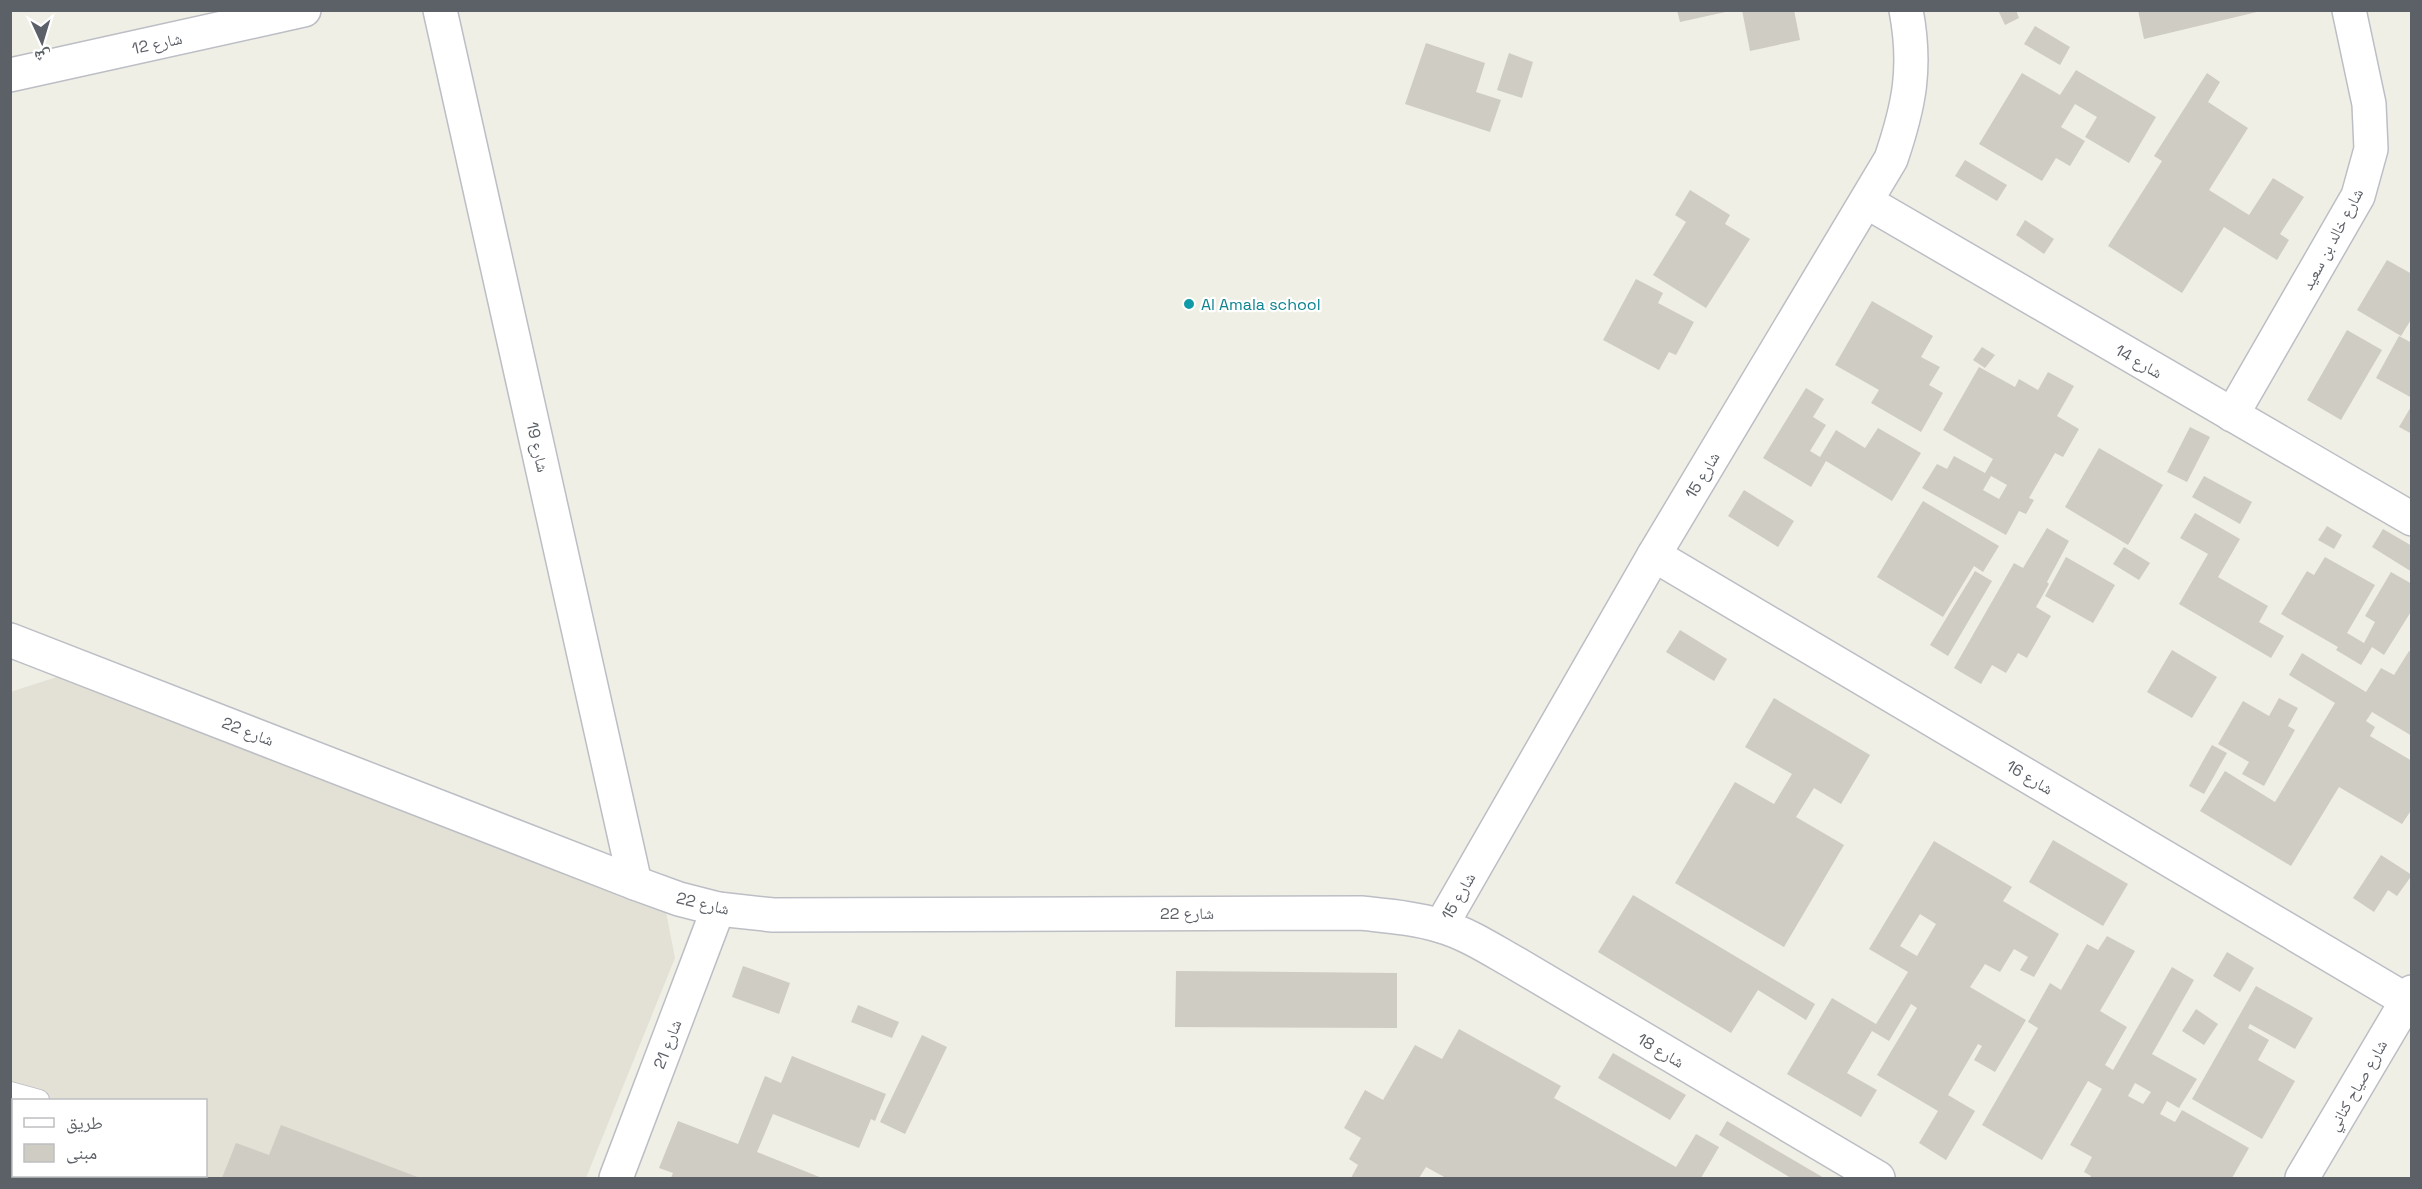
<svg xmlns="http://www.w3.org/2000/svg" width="2422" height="1189" font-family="'Space Grotesk','Noto Naskh Arabic',sans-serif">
<rect width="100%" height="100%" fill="#f0efe5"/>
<path fill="#e3e1d5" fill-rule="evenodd" d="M57,677L666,912L675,958L586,1178H11L10,692ZM14,1100H206V1176H14Z"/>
<g fill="#ceccc3" fill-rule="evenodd">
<polygon points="1677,10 1730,10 1730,11 1680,22"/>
<polygon points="1742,10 1794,10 1800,40 1750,51"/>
<polygon points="1998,10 2016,10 2019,18 2005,25"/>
<polygon points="2138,10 2261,10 2261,11 2144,39"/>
<polygon points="2035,26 2070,47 2060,65 2024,44"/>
<polygon points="1426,43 1485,63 1476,92 1501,100 1490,132 1405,104"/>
<polygon points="1509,53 1533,62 1522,98 1497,90"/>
<polygon points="2076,70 2156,117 2129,163 2085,137 2097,117 2075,104 2061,127 2085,141 2070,166 2056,158 2042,181 1979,144 2022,73 2060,95"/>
<polygon points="2207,73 2220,82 2208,102 2248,128 2209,190 2249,215 2273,178 2304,197 2280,234 2289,240 2277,260 2224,227 2182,293 2108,246 2162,161 2154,156"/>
<polygon points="1965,160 2007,185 1997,201 1955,176"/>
<polygon points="1690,190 1730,215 1725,224 1750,239 1706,308 1653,275 1686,222 1675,215"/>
<polygon points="2025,220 2054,239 2044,254 2016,235"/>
<polygon points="2387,260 2412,274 2412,318 2401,336 2357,310"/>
<polygon points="1636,279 1663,293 1658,303 1694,322 1676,355 1669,352 1659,370 1603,340"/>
<polygon points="1872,301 1933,336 1921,357 1940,367 1929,385 1943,393 1921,432 1871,403 1879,390 1835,365"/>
<polygon points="2347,330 2382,350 2341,420 2307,400"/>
<polygon points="2399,336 2412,343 2412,398 2376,378"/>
<polygon points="1982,347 1995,355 1985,368 1973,360"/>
<path d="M1979,367L2015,387L2019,379L2038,390L2048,372L2074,386L2057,416L2079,429L2063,457L2055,453L2029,498L2034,500L2026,514L2019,511L2006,535L1922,488L1937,464L1947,469L1954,456L1985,473L1993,459L1943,430ZM1991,476L2007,485L1999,499L1983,490Z"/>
<polygon points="1806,388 1824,399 1813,417 1826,425 1810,451 1820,457 1836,430 1865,448 1878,428 1921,453 1892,501 1826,461 1811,487 1763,458"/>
<polygon points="2412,405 2412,434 2399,427"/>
<polygon points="2190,427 2210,437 2187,482 2167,472"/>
<polygon points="2099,448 2163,485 2128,545 2065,507"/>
<polygon points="2204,476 2252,502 2240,524 2192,497"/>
<polygon points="1744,490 1794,521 1778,547 1728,516"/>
<polygon points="1923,501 1999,546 1983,572 1974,566 1943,617 1877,577"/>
<polygon points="2195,513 2240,539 2218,577 2268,606 2259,622 2284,636 2271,658 2179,604 2208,554 2180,538"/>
<polygon points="2327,526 2342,535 2334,549 2318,540"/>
<polygon points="2047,528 2069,541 2047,582 2049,584 2036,607 2051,616 2027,658 2018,653 2006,673 1992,665 1981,684 1954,668 2014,563 2023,568"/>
<polygon points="2383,529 2412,546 2412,572 2372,547"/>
<polygon points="2124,547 2150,563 2139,580 2113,564"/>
<polygon points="2066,557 2115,585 2093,623 2045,596"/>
<polygon points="2325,557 2375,585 2347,633 2364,643 2375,622 2365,616 2391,572 2412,584 2412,610 2384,655 2372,647 2361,665 2336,650 2338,647 2281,614 2307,571 2314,575"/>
<polygon points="1975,571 1992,581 1948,656 1930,645"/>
<polygon points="1680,630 1727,659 1714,681 1666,652"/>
<polygon points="2172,650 2217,677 2192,718 2147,692"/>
<polygon points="2409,651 2412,653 2412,736 2372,712 2366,721 2375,727 2370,736 2412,761 2412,809 2402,824 2339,787 2291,866 2200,811 2225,771 2275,802 2335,703 2289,675 2302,653 2366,692 2381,668 2394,675"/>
<polygon points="1774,698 1870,755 1841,804 1814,788 1796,817 1844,845 1784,947 1675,883 1735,782 1774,804 1792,774 1745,747"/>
<polygon points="2279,698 2298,708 2288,726 2295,730 2264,786 2242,774 2249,762 2218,744 2243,701 2269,716"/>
<polygon points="2212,745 2227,753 2204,794 2189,786"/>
<polygon points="2053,840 2128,884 2103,926 2029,882"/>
<path d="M1934,841L2012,887L2003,901L2059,934L2034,977L2020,970L2028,957L2014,949L2000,972L1985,964L1970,987L2026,1020L1995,1072L1974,1060L1982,1046L1978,1044L1948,1095L1975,1111L1946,1160L1919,1143L1938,1111L1877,1075L1917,1008L1911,1004L1889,1041L1872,1031L1847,1073L1877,1090L1861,1117L1787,1074L1832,998L1876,1024L1908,972L1869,949ZM1920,914L1936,924L1917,956L1900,946Z"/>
<polygon points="2381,855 2412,875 2397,896 2388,890 2374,912 2353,898"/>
<polygon points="1633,895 1815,1004 1806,1020 1758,990 1731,1033 1598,952"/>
<path d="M2107,936L2135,951L2100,1011L2127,1027L2105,1065L2113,1070L2172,967L2194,980L2152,1054L2197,1079L2179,1108L2167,1101L2160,1114L2175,1122L2182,1110L2249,1148L2232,1178H2090L2091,1176L2084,1172L2092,1157L2070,1145L2102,1089L2088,1081L2042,1160L1982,1125L2038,1028L2028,1022L2050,983L2061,990L2087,944L2098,950ZM2135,1083L2151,1092L2143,1104L2128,1096Z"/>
<polygon points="2227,952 2254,968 2240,992 2213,976"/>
<polygon points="743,966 790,983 779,1014 732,997"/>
<polygon points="1176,971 1397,973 1397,1028 1175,1027"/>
<polygon points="2256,986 2313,1018 2295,1049 2250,1024 2248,1028 2269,1040 2258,1060 2295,1081 2262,1139 2192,1099"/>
<polygon points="858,1005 899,1022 892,1038 851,1022"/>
<polygon points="2196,1009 2218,1024 2204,1045 2182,1031"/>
<polygon points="1459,1029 1561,1086 1554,1098 1676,1167 1696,1134 1719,1147 1701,1178 1446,1178 1426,1167 1419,1178 1351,1178 1358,1165 1349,1159 1361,1138 1344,1128 1365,1090 1383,1100 1415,1045 1442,1059"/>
<polygon points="922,1035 947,1047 905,1134 880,1122"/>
<polygon points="1613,1053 1686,1095 1670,1120 1598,1078"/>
<polygon points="792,1056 886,1094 875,1121 871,1119 859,1148 773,1114 757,1152 822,1178 671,1178 673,1173 659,1168 678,1121 738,1144 765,1076 781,1083"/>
<polygon points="1727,1121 1824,1178 1791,1178 1719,1135"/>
<polygon points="281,1125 420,1178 222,1178 236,1143 269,1155"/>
</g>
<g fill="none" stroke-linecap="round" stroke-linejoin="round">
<g stroke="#bcbec5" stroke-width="22">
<g id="lane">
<polyline points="10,1092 39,1100"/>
<polyline points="29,1178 30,1176"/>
</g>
</g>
<g stroke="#bcbec5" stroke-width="36">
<g id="street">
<polyline points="440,10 635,883"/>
<polyline points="10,75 304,10"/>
<polyline points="1867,202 2412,519"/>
<polyline points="2232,415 2358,196 2371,149 2369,104 2349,10"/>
<polyline points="1654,555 2406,1000"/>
<path d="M10,640L635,883L679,899L718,909L773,915L1361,913C1388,916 1415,918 1441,926C1468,934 1492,950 1517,964L1878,1178"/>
<path d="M1441,926L1654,555L1891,159C1909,106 1917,68 1906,10"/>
<polyline points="616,1178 718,909"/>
<polyline points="2302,1178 2412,992"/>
</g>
</g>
<use href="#lane" stroke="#fff" stroke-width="20"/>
<use href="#street" stroke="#fff" stroke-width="33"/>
</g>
<circle fill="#0f9aa8" stroke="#fff" stroke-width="2" cx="1189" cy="304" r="6"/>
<g text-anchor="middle" stroke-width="4.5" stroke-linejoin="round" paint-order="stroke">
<g font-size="16" fill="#5c6067" stroke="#fff">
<text transform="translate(157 43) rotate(-12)" y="6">شارع 12</text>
<text transform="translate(2332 239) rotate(-62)" y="6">شارع خالد بن سعيد</text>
<text transform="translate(2139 361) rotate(30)" y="6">شارع 14</text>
<text transform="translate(538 447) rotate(77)" y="6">شارع 19</text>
<text transform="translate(1702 475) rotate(-59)" y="6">شارع 15</text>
<text transform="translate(248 731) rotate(21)" y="6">شارع 22</text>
<text transform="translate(2030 777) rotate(31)" y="6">شارع 16</text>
<text transform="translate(1458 896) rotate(-60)" y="6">شارع 15</text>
<text transform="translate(703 903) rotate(13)" y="6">شارع 22</text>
<text x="1187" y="919">شارع 22</text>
<text transform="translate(667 1044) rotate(-69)" y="6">شارع 21</text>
<text transform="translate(1661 1050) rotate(31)" y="6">شارع 18</text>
<text transform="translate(2357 1085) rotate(-60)" y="6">شارع صياح كناني</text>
</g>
<g font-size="16" fill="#0d838f" stroke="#fff" text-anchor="start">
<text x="1201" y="310">Al Amala school</text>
</g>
</g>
<rect width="2422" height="1189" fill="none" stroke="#5c6067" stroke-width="24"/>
<rect x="12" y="1099" width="195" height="78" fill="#ffffff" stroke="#bebfc2" stroke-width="1.5"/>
<rect x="24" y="1118" width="30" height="9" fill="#ffffff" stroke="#bebfc2" stroke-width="1.5"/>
<text x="66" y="1129" font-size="18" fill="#5c6067">طريق</text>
<rect x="24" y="1144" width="30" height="18" fill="#ceccc3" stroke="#bebfc2" stroke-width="1.5"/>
<text x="66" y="1159" font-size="18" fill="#5c6067">مبنى</text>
<g transform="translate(42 42) rotate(176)" stroke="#ffffff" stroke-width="4.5" paint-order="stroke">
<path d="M0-4.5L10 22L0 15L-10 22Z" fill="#5c6067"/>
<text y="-9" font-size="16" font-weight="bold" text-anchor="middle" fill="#5c6067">ش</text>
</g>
</svg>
